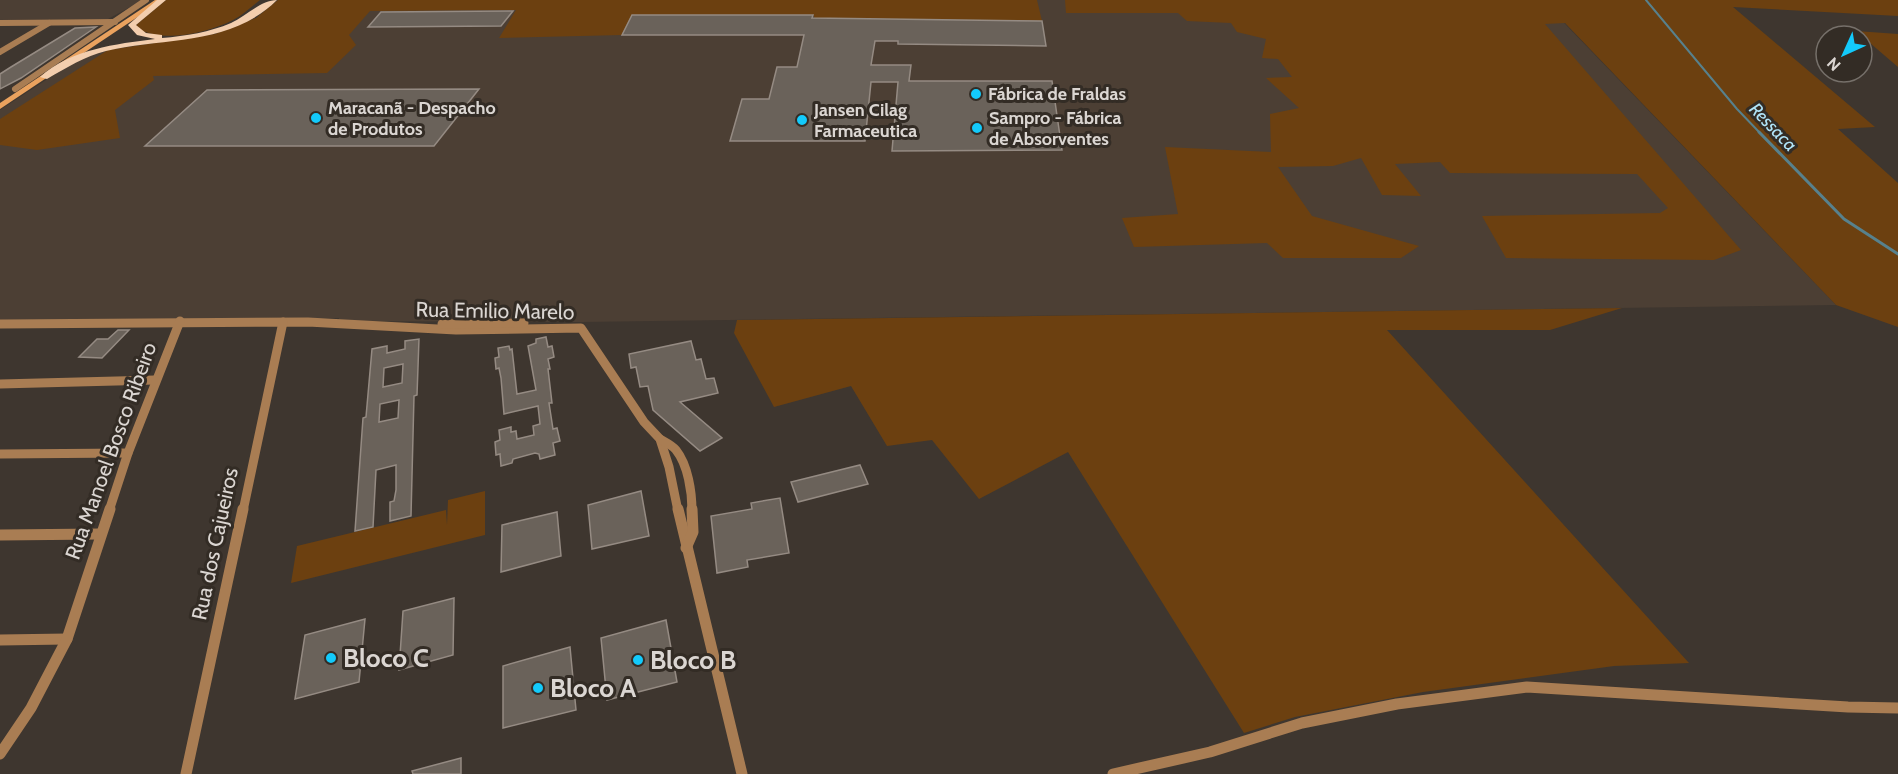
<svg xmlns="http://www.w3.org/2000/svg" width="1898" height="774" font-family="Cabin,sans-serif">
<rect width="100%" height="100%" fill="#3e362f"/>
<g fill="#4c3f34">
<polygon points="0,0 143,0 108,19 0,20"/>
<polygon points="278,0 1542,0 1836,305 581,322 339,321 339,318 0,320 0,110 69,65 99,52 215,34 256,18"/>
</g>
<g fill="#6c4010">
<path d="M166,0H260C251,7 243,15 233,20C207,33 166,43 138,29L136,25Z"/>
<polygon points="278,0 1037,0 1042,21 815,18 813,15 633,15 622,35 499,38 516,10 370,11 349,35 356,45 327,73 153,76 154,80 115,110 120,138 37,150 0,145 0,119 108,50 215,34 256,18"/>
<polygon points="1065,0 1898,0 1898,16 1733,7 1875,127 1838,129 1898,183 1898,327 1836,305 1565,23 1545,24 1741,250 1714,260 1506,258 1482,216 1660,213 1668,208 1637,174 1450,173 1440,162 1395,164 1421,196 1382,195 1361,158 1333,166 1278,167 1312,216 1419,246 1401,258 1283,258 1267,243 1134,247 1122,218 1178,214 1165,147 1271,152 1270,114 1299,108 1266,78 1292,77 1278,59 1262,58 1266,39 1237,32 1231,23 1187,21 1178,13 1066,13"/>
<polygon points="1856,31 1898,34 1898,67"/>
<polygon points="1622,308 1550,330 1387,330 1689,663 1614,666 1423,692 1295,717 1244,733 1068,452 979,499 932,440 887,446 851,386 774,407 734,333 737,320"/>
<polygon points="485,491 485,535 291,583 297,546 446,510 447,525 448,500"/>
</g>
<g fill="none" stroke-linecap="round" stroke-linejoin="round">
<polyline stroke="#57818d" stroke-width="2" points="1646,0 1737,109 1761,134"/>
<polyline stroke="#57818d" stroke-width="3" points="1759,132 1844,219 1898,254"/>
</g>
<g fill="#6a625a" stroke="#958b83" stroke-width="1.5" fill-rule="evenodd">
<polygon points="513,11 501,26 368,27 381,12"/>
<polygon points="632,15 813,15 812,18 1042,21 1046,46 898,44 898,41 875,41 871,65 911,65 909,81 1052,81 1062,150 892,151 898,82 871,82 865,141 730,141 742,99 769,99 777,67 797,67 804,35 622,35"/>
<polygon points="96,27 21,78 0,89 0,74 11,67 75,28"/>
<polygon points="479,89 434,146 145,146 207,90"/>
<polygon points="118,330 129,330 102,358 79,357 97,339 108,339"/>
<polygon points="546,337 548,347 552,346 554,357 548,359 550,369 548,369 552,403 549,403 553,429 557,428 560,441 553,443 555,455 540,459 539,454 535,453 513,459 512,463 501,466 500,454 496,455 495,442 500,440 499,430 511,427 511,432 516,431 517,439 534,435 533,426 540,424 538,406 504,414 501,378 499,368 496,369 495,358 499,357 498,348 509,346 510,350 512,349 517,394 536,390 528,346 536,343 536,339"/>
<path d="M419,339L417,395L414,396L411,516L390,521V502L394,501L396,490V465L376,470L373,527L355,531L363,418L366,417L372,349L387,346V353L405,349V341ZM403,364L402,383L383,387L384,368ZM399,400L398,418L379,422L380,404Z"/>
<polygon points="691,341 696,360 701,359 706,379 714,378 718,393 680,402 722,438 700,451 653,410 648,386 640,387 636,367 631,368 629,354"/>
<polygon points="860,465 868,484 798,502 791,482"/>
<polygon points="641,491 649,536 592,549 588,505"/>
<polygon points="780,498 789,553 747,560 748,567 717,573 711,516 752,509 751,503"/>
<polygon points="557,512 561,556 501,572 502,525"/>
<polygon points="454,598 453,655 399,670 403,611"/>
<polygon points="365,619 359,682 295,699 305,635"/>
<polygon points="666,620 677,682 607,700 601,638"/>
<polygon points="570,647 576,710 503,728 503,666"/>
<polygon points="461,758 461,774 413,774 412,771"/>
</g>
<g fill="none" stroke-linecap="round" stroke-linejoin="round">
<g stroke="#a97d53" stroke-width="6">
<polyline points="0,23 115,22"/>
<polyline points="0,52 49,23"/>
<polyline points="15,89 146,0"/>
</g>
<g stroke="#a97d53" stroke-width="9">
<polyline points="0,324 308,322 456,330 581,328 644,422 660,439 669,467 678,511"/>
<polyline points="442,324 524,323"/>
<polyline points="0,384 155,380"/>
<path d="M660,439C665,442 672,445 676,450C688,465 692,492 692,511"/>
<polyline points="0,454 128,453"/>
<polyline points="109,511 128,453 180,321"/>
<polyline points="243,511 283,322"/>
</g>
<g stroke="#a97d53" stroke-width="11">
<polyline points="678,509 742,774"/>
<polyline points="0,535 100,534"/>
<polyline points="686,548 693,532 692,509"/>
<polyline points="0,640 67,639"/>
<polyline points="0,754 31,708 67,639 110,509"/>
<polyline points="186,774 243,509"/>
<polyline points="1113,774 1210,752 1302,723 1397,704 1527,687 1848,707 1898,708"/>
</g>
<polygon fill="#eaa25e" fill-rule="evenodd" points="155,0 163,0 0,109 0,103"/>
<path fill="#f3ceae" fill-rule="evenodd" d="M157,0H166L136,25L146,33L162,35V38C186,36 210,32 231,23C246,16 261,0 277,0C231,46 164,37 106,51C85,56 66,68 47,79L40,77C71,49 116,44 155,39L137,35L128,25Z"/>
</g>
<g fill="#13cafb" stroke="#332c25" stroke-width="2">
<circle cx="976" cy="94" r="6"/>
<circle cx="316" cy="118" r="6"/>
<circle cx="802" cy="120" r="6"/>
<circle cx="977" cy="128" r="6"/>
<circle cx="331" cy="658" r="6"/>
<circle cx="638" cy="660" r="6"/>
<circle cx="538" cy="688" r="6"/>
</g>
<g text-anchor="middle" stroke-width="6" stroke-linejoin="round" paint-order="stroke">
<g font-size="18" font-weight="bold" fill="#dbd6d2" stroke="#332c25" text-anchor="start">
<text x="988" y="100">Fábrica de Fraldas</text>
<text x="328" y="114">Maracanã - Despacho<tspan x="328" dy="21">de Produtos</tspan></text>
<text x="814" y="116">Jansen Cilag<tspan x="814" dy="21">Farmaceutica</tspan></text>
<text x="989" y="124">Sampro - Fábrica<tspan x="989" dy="21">de Absorventes</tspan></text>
</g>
<g font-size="18" font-style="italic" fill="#b1e4f8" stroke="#332c25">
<text transform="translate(1773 127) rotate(46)" y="6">Ressaca</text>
</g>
<g font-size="21" fill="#dbd6d2" stroke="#332c25">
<text transform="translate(495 311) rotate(1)" y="7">Rua Emilio Marelo</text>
<text transform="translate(111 451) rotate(-70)" y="7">Rua Manoel Bosco Ribeiro</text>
<text transform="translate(215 544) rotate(-78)" y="7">Rua dos Cajueiros</text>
</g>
<g font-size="26" font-weight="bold" fill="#dbd6d2" stroke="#332c25" text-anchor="start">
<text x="343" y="667">Bloco C</text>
<text x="650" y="669">Bloco B</text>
<text x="550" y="697">Bloco A</text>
</g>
</g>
<g transform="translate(1844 54) rotate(225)"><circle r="28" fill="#332c25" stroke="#76706a" stroke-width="1.5"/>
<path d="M0-4.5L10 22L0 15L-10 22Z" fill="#13cafb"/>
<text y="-9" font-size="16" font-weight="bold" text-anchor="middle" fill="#dbd6d2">N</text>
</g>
</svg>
